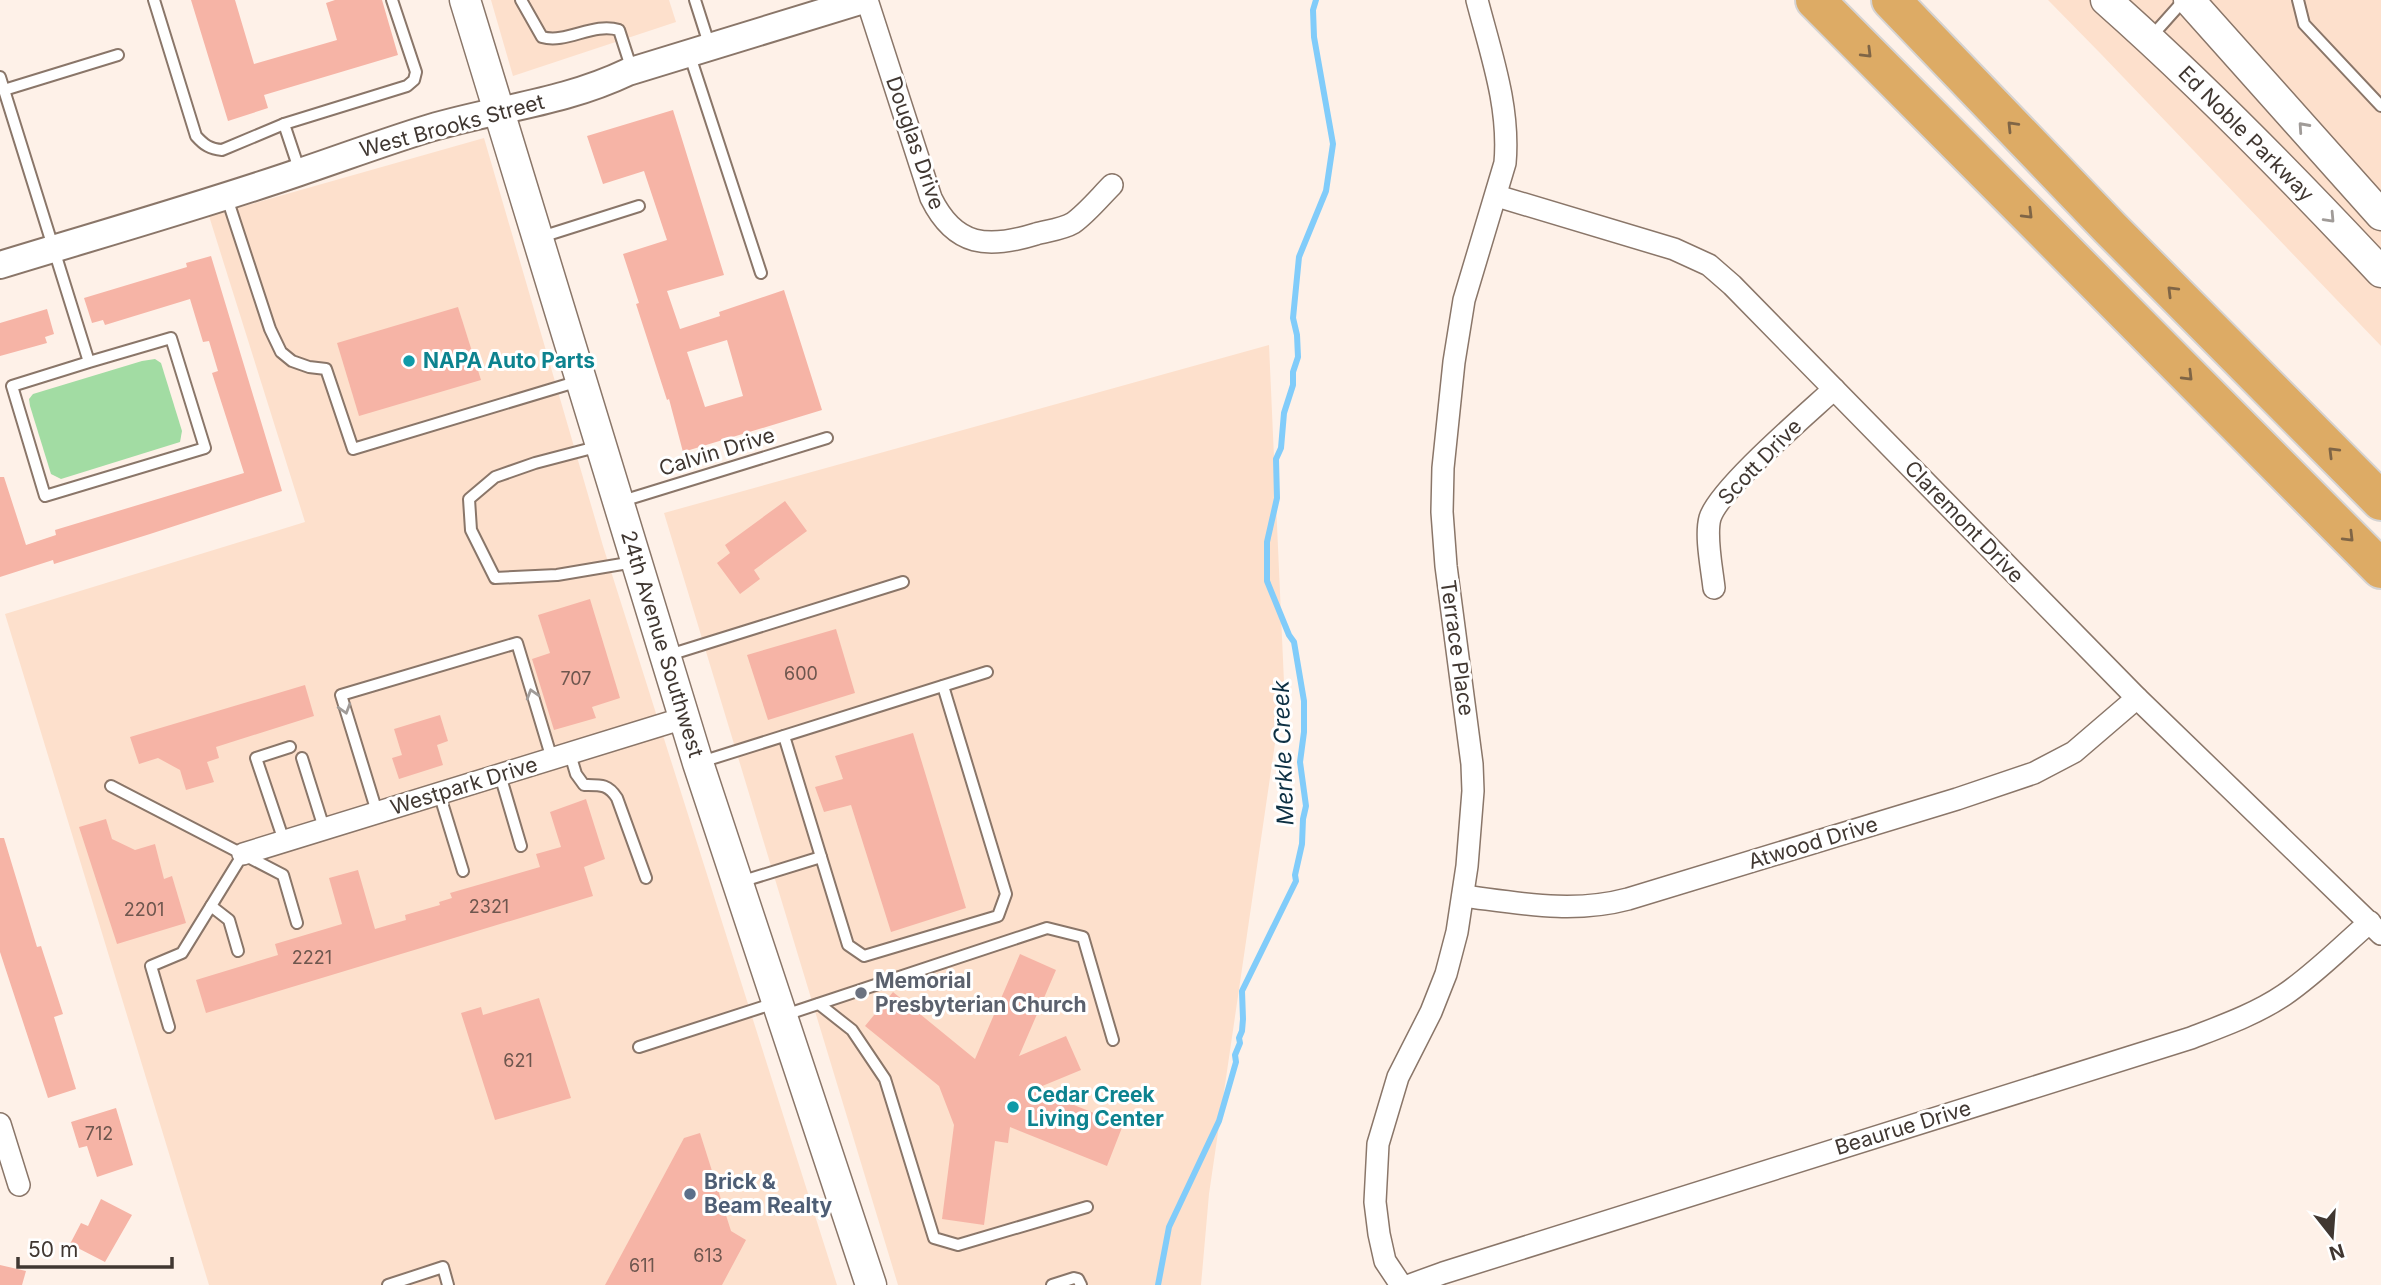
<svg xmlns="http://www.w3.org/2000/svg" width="2381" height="1285" font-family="Inter,sans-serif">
<rect width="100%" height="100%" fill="#fef1e8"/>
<g fill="#fde0cc">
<polygon points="491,0 669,0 676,22 513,76"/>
<polygon points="2048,0 2381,0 2381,346 2100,53"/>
<polygon points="484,138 603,546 837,1285 209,1285 5,614 305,522 209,216"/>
<polygon points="1269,345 1284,682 1209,1194 1201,1285 898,1285 664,513"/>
</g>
<polygon fill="#a2dca3" points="155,359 161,363 182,431 180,442 61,479 51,474 30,406 29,399 33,394 142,361"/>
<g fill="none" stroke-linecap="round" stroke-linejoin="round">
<polyline stroke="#81ccfa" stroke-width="6" points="1158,1285 1169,1227 1219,1121 1236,1062 1235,1055 1240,1043 1239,1038 1242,1031 1243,1019 1242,991 1296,881 1295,875 1302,844 1303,819 1306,806 1300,762 1304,732 1304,701 1294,642 1289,635 1267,581 1267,542 1277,498 1276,459 1281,448 1284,413 1293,385 1293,372 1298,357 1297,335 1293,318 1299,257 1326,191 1333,144 1314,37 1313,10 1316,0"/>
</g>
<g fill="#f6b4a6" fill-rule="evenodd">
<polygon points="191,0 235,0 254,64 337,40 326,3 335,0 382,0 398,55 264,95 268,108 228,121"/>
<path d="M673,110L724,275L667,291L680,329L720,316L719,312L784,290L822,410L683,452L669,399L667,400L636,304L639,303L623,254L667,240L644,171L603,184L587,136ZM727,340L743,396L705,407L687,352Z"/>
<polygon points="211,256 282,491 150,534 54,564 53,560 0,577 0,477 4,477 26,545 56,535 55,530 244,473 212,373 218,371 209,341 203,342 190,299 105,325 103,320 92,323 84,298 187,267 186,263"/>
<polygon points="458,307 481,380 359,416 337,343"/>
<polygon points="47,309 54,334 45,337 47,343 0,356 0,323"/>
<polygon points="785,501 807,531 754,570 760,579 740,594 717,563 730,553 725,545"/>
<polygon points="590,599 620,698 592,707 596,718 554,730 532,659 550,653 538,615"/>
<polygon points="836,629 855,693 768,720 747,655"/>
<polygon points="305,685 314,716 216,747 219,758 207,762 214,782 186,790 180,770 158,758 139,764 130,737"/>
<polygon points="440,715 448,741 437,745 443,765 399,779 392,758 402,755 394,729"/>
<polygon points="913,733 966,908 891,932 851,805 824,812 815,787 843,779 835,756"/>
<polygon points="586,799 605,859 584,867 593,896 206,1013 196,980 278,955 275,944 342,924 329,878 358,870 375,929 406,920 405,915 440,905 439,902 452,898 450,893 540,867 536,854 561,847 550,812"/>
<polygon points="106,819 112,839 135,850 155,844 164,879 172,876 186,923 117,944 79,827"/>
<polygon points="0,838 4,838 37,947 41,946 63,1014 54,1017 76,1089 48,1098 0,952"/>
<polygon points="1020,954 1056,970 1019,1056 1066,1036 1081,1070 1035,1089 1123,1125 1107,1166 1010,1127 1008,1143 995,1141 984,1225 942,1219 954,1125 939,1086 865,1026 893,992 975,1059"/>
<polygon points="539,998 571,1098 495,1120 461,1013 481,1007 483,1015"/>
<polygon points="116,1108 133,1165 97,1177 87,1146 79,1148 71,1122"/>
<polygon points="700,1133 731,1231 746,1240 722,1285 605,1285 684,1138"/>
<polygon points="101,1199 132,1215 105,1262 70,1244 81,1223 88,1226"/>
<polygon points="0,1265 26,1271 22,1285 0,1285"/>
</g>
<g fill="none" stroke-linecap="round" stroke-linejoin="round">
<g stroke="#8a7669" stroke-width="14">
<g id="service">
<path d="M154,0L196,136C204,145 210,149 222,150L284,124"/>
<path d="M521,0L542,37C567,44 593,22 619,30L632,70"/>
<polyline points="695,0 710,47"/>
<polyline points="2298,0 2304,24 2381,106"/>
<polyline points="2151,37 2184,0"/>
<polyline points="689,53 761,273"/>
<polyline points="0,77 89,362 171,338 205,448 45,496 12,386 89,362"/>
<polyline points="4,90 118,55"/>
<polyline points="300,172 284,124 407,86 414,80 416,72 392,0"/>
<polyline points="227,198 270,329 281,352 292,361 309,367 326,369 353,449 579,381"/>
<polyline points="538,238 639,206"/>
<polyline points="600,446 535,463 495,477 469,499 471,530 495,578 557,575 634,562"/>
<polyline points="619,502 827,438"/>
<polyline points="669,655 903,582"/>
<polyline points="784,736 848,945 864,956 998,916 1006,894 943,686"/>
<path d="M570,754L576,774L584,785C601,785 608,784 617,798L646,878"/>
<polyline points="302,758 324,828"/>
<polyline points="701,762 987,672"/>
<polyline points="500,775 521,846"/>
<polyline points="111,786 283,875 297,923"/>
<polyline points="439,793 463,871"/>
<polyline points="377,812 341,695 517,643 552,759"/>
<polyline points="284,841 256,758 290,747"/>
<polyline points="740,882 821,857"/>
<polyline points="211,906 229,920 238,951"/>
<polyline points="819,1004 852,1030 885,1079 934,1238 958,1245 1087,1207"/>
<polyline points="785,1015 1047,928 1083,937 1113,1040"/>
<polyline points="169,1027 151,966 182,953 243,854"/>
<polyline points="639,1047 775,1003"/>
<polyline points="388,1285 443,1267 448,1285"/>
<polyline points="1052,1285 1074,1278 1078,1279 1081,1285"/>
</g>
</g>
<g stroke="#8a7669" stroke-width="24">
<g id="minor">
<path d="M867,0L931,198C955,247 988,249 1036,234C1047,231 1063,229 1073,223C1087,213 1100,197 1112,185"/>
<polyline points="1497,196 1674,249 1709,265 1732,285 2137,698 2381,934"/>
<path d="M1714,588C1712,569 1705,536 1710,518C1719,489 1807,414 1834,389"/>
<polyline points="243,854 684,718"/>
<path d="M1463,896C1519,903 1572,914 1628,899L1957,799L2034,773L2074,752L2137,698"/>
<polyline points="0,1124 19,1185"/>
<path d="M1401,1285L1385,1261L1379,1234L1375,1202L1378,1144L1398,1077L1431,1012L1446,974L1457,932L1467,866L1473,791L1472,764L1446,566L1442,512L1443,468L1454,362L1464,300L1505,163C1510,107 1491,54 1477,0"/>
<path d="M1410,1285L1443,1273L2191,1038C2222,1026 2256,1014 2284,995C2315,974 2341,947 2370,922"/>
</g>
</g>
<g stroke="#8a7669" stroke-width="30">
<path id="tertiary" d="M0,265C98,235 197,207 294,174C339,159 384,142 430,128C497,108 563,103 628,72L863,0"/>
</g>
<g stroke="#8a7669" stroke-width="33">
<g id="secondary">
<polyline points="465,0 698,763 871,1285"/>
<path d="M2106,0C2202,85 2293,178 2381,272"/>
<polyline points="2189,0 2381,215"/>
</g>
</g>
<g stroke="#d5d3d2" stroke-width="42">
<g id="motorway">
<polyline points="1815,0 2381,569"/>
<polyline points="1891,0 2110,228 2381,501"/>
</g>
</g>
<use href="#service" stroke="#fff" stroke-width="10"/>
<use href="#minor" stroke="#fff" stroke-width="21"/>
<use href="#tertiary" stroke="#fff" stroke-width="26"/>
<use href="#secondary" stroke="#fff" stroke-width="30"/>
<use href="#motorway" stroke="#ddab65" stroke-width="38"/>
</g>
<defs><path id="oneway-chevron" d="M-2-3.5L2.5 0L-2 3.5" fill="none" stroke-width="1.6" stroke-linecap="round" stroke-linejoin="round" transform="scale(1.75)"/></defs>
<g stroke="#7f6546">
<use href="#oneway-chevron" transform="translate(1867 53) rotate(45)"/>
<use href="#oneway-chevron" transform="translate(2012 126) rotate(-134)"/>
<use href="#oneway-chevron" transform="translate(2028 214) rotate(45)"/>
<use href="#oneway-chevron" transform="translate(2172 291) rotate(-135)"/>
<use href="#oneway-chevron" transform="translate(2188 376) rotate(45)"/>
<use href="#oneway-chevron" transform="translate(2333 452) rotate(-135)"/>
<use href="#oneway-chevron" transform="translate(2349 537) rotate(45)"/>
</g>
<g stroke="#a09b98">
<use href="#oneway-chevron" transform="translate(2303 127) rotate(-132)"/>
<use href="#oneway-chevron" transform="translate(2330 218) rotate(47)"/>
<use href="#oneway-chevron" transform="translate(532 694) rotate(-107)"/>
<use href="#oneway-chevron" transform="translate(345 709) rotate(73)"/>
</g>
<g fill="#0f9aa8" stroke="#fff" stroke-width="2.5">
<circle cx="409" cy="361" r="7"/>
<circle cx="1013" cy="1107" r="7"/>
</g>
<circle fill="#6b7280" stroke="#fff" stroke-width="2.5" cx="861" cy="993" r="7"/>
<circle fill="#5c6f8a" stroke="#fff" stroke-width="2.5" cx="690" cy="1194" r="7"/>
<g text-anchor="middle" stroke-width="6" stroke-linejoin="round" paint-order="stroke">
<g font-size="18" fill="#6e564e">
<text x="801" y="680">600</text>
<text x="576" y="685">707</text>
<text x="489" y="913">2321</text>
<text x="144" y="916">2201</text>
<text x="312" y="964">2221</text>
<text x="518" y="1067">621</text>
<text x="99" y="1140">712</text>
<text x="708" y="1262">613</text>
<text x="642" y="1272">611</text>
</g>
<g font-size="21" fill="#403731" stroke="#fff">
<text transform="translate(452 126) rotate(-15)" y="7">West Brooks Street</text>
<text transform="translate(2246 134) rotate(45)" y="7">Ed Noble Parkway</text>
<text transform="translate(915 143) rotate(71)" y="7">Douglas Drive</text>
<text transform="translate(717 452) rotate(-17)" y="7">Calvin Drive</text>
<text transform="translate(1760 462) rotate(-46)" y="7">Scott Drive</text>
<text transform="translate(1964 522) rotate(46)" y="7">Claremont Drive</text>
<text transform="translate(662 644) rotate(73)" y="7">24th Avenue Southwest</text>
<text transform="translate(1457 648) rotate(82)" y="7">Terrace Place</text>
<text transform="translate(464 786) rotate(-17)" y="7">Westpark Drive</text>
<text transform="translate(1813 843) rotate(-17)" y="7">Atwood Drive</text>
<text transform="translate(1903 1128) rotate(-17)" y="7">Beaurue Drive</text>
</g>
<g font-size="21" font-weight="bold" fill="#0d838f" stroke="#fff" text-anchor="start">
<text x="423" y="368">NAPA Auto Parts</text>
<text x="1027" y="1102">Cedar Creek<tspan x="1027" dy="24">Living Center</tspan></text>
</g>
<g font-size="21" font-weight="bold" fill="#5b616d" stroke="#fff" text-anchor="start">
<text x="875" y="988">Memorial<tspan x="875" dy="24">Presbyterian Church</tspan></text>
</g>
<g font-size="21" font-weight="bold" fill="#4e5e75" stroke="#fff" text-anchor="start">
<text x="704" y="1189">Brick &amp;<tspan x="704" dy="24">Beam Realty</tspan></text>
</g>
<g font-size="23" font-style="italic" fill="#0d3043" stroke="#fff">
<text transform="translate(1283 753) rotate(-92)" y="8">Merkle Creek</text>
</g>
</g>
<g transform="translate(2332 1236) rotate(163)" stroke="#ffffff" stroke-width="5" paint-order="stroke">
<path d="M0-5L12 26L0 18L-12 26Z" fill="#403731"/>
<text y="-10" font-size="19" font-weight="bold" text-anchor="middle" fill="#403731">N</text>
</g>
<path d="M18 1257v10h154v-10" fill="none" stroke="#403731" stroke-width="3.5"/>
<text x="28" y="1257" font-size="21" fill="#403731" stroke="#ffffff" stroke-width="5" paint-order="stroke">50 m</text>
</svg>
